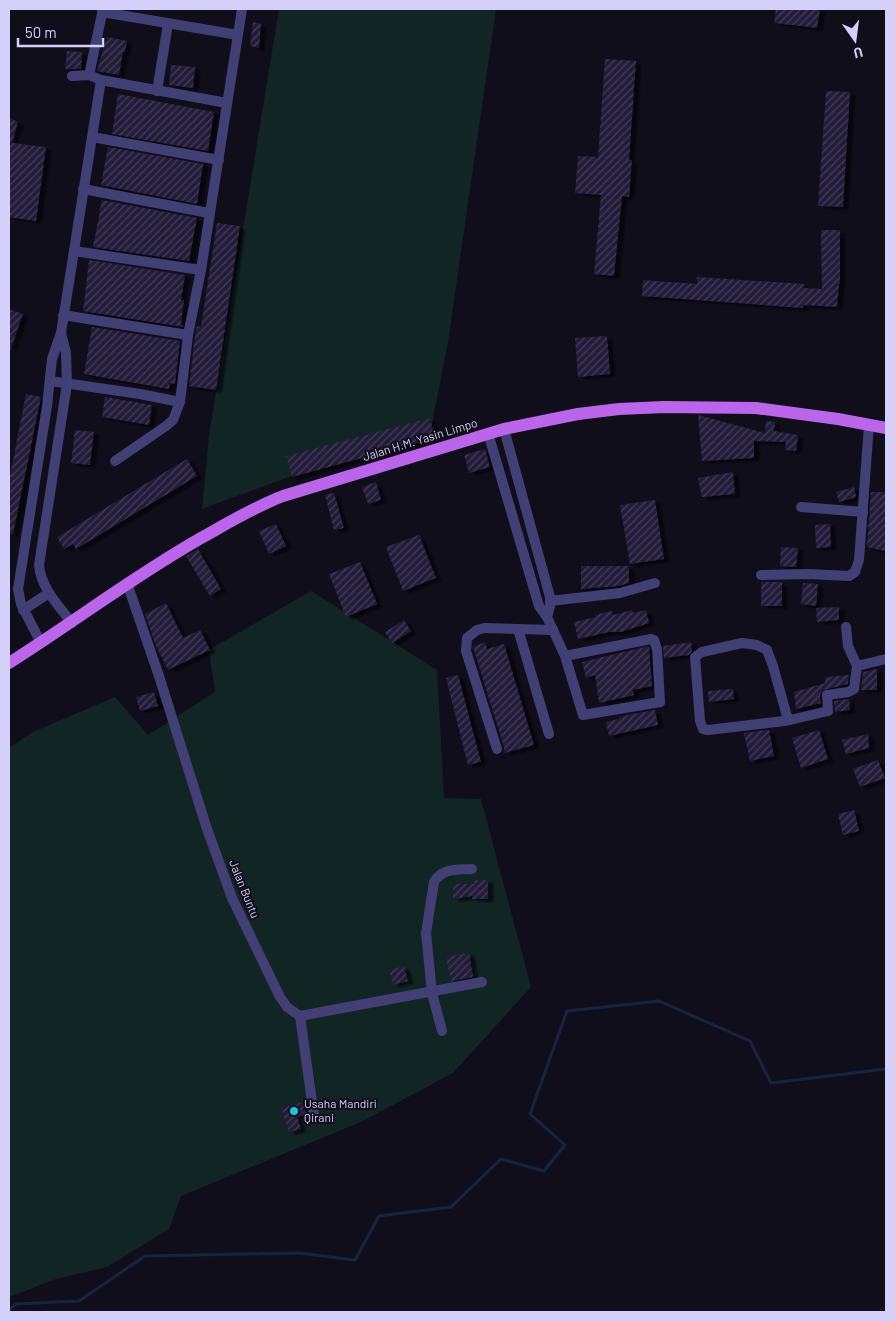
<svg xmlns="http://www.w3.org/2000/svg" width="895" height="1321" font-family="Barlow,sans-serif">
<defs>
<pattern id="building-hatch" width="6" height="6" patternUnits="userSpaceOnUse" patternTransform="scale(1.25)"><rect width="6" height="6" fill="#231d3a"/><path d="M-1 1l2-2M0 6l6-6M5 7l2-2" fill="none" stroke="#423d57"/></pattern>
<filter id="shadow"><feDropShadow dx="5.5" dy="3" stdDeviation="1" flood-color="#0009"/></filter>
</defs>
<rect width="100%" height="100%" fill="#110e1c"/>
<g fill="#122525">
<polygon points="279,9 496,9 448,342 432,424 202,509 209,436"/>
<polygon points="311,591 437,670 444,798 481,799 531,987 453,1073 363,1121 181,1196 169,1229 107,1267 56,1279 9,1297 9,748 33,732 115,697 148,735 215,692 209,650"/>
</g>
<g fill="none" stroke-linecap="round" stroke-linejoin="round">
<polyline stroke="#152540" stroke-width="3" points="9,1310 16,1304 79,1301 145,1256 299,1253 355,1260 379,1216 451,1207 501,1159 544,1171 565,1145 530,1114 567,1011 659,1001 750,1041 771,1083 886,1069"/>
</g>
<g fill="url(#building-hatch)" filter="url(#shadow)">
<polygon points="776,9 820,9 817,28 774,23"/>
<polygon points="253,22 261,24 259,48 250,46"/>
<polygon points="107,37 127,41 125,52 123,52 119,75 97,71"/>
<polygon points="67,51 82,52 81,69 65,69"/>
<polygon points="605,59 636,61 629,160 632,160 629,197 622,196 614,276 594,274 601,195 575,193 578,156 598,157"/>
<polygon points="171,65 195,67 193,88 169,85"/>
<polygon points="826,91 850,92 843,207 818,206"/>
<polygon points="118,94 214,112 208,151 112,134"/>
<polygon points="9,118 18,122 12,143 46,147 36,221 9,217"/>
<polygon points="108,147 203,164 197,204 101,185"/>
<polygon points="102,200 197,218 189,261 93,247"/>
<polygon points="217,223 240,226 216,390 189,386 195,336 197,326 201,327"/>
<polygon points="821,230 840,230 840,284 839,284 837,307 803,305 803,308 642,296 643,280 697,284 697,277 804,284 804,288 822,289"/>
<polygon points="89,260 185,275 181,300 184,300 181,324 183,324 183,327 83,311"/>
<polygon points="9,309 23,314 10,351 9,351"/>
<polygon points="92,327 180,341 175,384 170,383 169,389 84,374"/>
<polygon points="607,336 610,374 578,377 575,338"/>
<polygon points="26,394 41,397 13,534 9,534 9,481"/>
<polygon points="105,397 152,405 149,425 102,417"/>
<polygon points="698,415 765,433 766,421 775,422 774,431 798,435 796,451 785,450 786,442 754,441 754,458 702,461"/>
<polygon points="430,418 435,438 292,477 286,456"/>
<polygon points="75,430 94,432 90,465 71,463"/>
<polygon points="485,449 490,467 469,473 464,455"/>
<polygon points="187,459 197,476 76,549 73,544 64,549 57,537"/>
<polygon points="733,472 735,494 702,497 698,478"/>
<polygon points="376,482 381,500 368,504 362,487"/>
<polygon points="854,487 856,497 839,502 836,492"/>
<polygon points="871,492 886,492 885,551 867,547"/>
<polygon points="334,493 344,528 334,530 325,495"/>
<polygon points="655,500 664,559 630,564 620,505"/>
<polygon points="276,524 286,546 269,554 259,531"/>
<polygon points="830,524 831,547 816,548 815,525"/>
<polygon points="419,535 436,578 403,591 386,547"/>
<polygon points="781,547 798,548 796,567 780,566"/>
<polygon points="198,549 221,589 210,596 186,556"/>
<polygon points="360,562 377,604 346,617 329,574"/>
<polygon points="581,566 629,566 629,583 619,586 581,589"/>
<rect x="761" y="582" width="21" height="24"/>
<polygon points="803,583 818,584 816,606 801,604"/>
<polygon points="166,603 183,638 200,630 210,650 168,670 156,646 145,614"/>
<polygon points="839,607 839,620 817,622 816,608"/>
<polygon points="632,610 633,613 646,610 649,623 621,632 609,632 578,639 574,622 596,617 595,615 612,611 613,615"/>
<polygon points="404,620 411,631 392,643 385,632"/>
<polygon points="485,642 487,649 504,644 534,745 504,753 504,747 473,647"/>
<polygon points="691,642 692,651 689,655 664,658 663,646"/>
<polygon points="649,646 652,686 633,690 634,695 599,703 595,675 586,678 582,662"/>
<polygon points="877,669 877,690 861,690 863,672"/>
<polygon points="458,675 481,762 468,765 446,678"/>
<polygon points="849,675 848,684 823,690 820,695 821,703 796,709 794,692 825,683 825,677"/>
<polygon points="733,689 734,699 709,702 708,691"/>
<polygon points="154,692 158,706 140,711 136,697"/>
<polygon points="849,699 850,710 835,712 834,701"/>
<polygon points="655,710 658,725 609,736 606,722 619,719 619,717 632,714"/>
<polygon points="769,730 774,756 750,761 744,733"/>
<polygon points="819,730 828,759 801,768 792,738"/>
<polygon points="868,734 869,748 846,754 842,740"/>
<polygon points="878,760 885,778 860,787 853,769"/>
<polygon points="854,810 859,831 843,835 838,814"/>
<polygon points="474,880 488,880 488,899 472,899 472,896 453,899 453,884 474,884"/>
<polygon points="469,953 473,977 451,981 446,957"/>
<polygon points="404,966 408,981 393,985 389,970"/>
<polygon points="303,1102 306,1114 297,1117 301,1129 289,1132 281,1108"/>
</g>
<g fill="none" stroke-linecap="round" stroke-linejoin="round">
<g stroke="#423f75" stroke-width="10">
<polyline points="102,12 238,35"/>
<polyline points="89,75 103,9"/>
<polyline points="72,76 89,75 101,80 227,103"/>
<polyline points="157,91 168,24"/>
<polyline points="92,137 219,160"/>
<polyline points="83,189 209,213"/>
<polyline points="74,251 201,270"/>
<polyline points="63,315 188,335"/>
<path d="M61,333L66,353L67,384L39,565C41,588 58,605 72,623"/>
<polyline points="50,381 140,394 180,402 188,335 201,270 242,9"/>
<polyline points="504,429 550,597 550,606 547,617"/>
<polyline points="488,433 539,606 547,617 565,656 583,715 660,702 657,649 654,640 651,639 565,656"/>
<polyline points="115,461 166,426 173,420 180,402"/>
<polyline points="801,507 863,512"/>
<polyline points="761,575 808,574 849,576 855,572 859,560 869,425"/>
<polyline points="127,583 159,676 206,826 232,898 280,997 287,1007 300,1016 482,982"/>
<polyline points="550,601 620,593 655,583"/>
<polyline points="23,610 49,593"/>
<polyline points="846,627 848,646 857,666 886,659"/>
<polyline points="518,629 549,734"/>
<polyline points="41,643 21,604 18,589 47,406 52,359 61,333 101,80"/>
<polyline points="788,720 773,666 767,650 757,645 742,643 702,652 695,657 700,721 703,729 708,730 784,721 790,720 828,711 827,695 848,692 854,689 857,666"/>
<polyline points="497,749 466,651 467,638 477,630 484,628 553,630"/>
<polyline points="300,1016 314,1116"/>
<path d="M442,1031L432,993L426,933L434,882C442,868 457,870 472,869"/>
</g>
<path stroke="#ba65ea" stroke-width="12" d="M9,663C74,622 134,576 201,538C228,523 254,507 283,496L504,429L578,414L619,409L664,407L756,408L838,419L886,428"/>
</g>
<circle fill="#1dc3d7" stroke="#110e1c" stroke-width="2" cx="294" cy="1111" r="5"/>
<g text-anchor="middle" stroke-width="4" stroke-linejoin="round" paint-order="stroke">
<g font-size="12" fill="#d5d0f9" stroke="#110e1c">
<text transform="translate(420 440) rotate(-17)" y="4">Jalan H.M. Yasin Limpo</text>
<text transform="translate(244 889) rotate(68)" y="4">Jalan Buntu</text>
</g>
<g font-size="12" fill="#d5d0f9" stroke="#110e1c" text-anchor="start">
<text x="304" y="1108">Usaha Mandiri<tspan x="304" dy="14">Qirani</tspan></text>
</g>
</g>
<rect width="895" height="1321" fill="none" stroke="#d5d0f9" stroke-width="20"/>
<g transform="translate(855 40) rotate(166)" stroke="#110e1c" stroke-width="4" paint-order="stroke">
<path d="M0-4L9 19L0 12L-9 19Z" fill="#d5d0f9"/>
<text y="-8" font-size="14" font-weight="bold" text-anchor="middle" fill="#d5d0f9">U</text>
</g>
<path d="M18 38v8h85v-8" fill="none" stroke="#d5d0f9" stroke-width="2.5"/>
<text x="25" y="38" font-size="15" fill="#d5d0f9" stroke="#110e1c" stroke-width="4" paint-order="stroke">50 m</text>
</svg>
